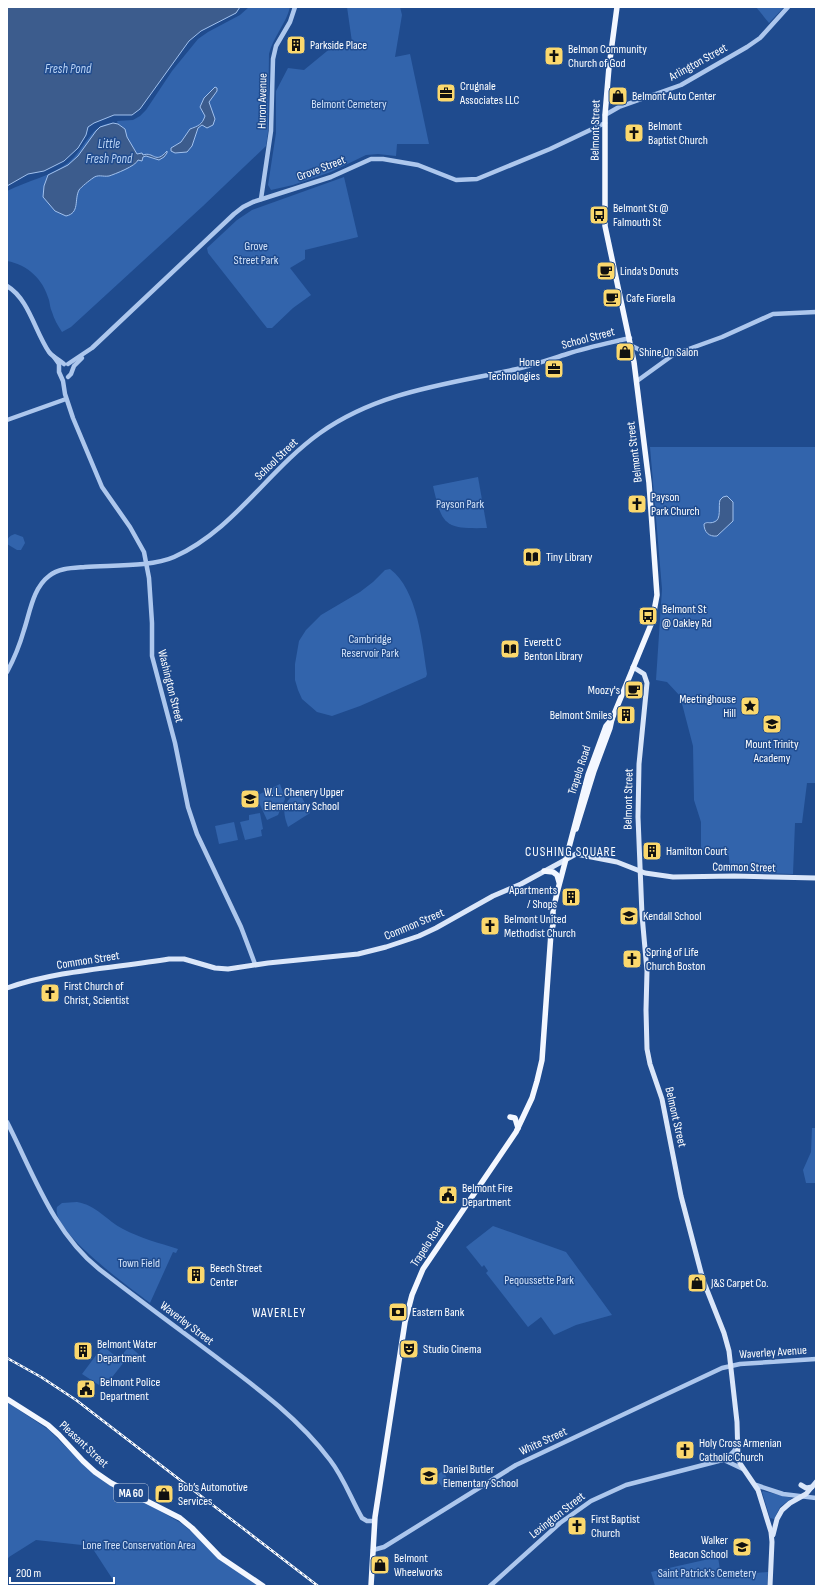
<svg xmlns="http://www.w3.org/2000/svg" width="823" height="1593" font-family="'Sofia Sans Condensed',sans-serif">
<rect width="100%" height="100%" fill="#1f4b8e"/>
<g fill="#3264ac">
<path d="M249,7H290C286,24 273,37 269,54L268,132L266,146L203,206L71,327L62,332C58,326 54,319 52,312C50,308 50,304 49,300C43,279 28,265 7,261V191C27,181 52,176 69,162C85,149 93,118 118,124L117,121L133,120L140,116L146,110L172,71L198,39L208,32L240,15Z"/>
<polygon points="347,7 400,7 402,15 395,57 410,54 429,144 397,144 396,156 378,154 366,155 331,172 293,185 271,190 268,185 276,133 276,91 288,68 304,70 332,47 353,49"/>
<polygon points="756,7 784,7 769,23"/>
<polygon points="344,177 358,237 305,250 305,259 290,268 311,295 293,308 272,328 267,328 208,253 207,248 237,220 252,210"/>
<polygon points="650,447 816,447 816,783 807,783 802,823 795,823 793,874 730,872 729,856 701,855 701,822 694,800 693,746 680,696 667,682 656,680 662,589"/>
<path d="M478,477L487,528C445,529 442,526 433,486Z"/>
<path d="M15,534L23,537L25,543L21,550H17L7,544C7,538 9,536 15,534Z"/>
<path d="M390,569C418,590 422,643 427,674L426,677L360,706L332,716L317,712L302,699L298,690L295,680V664L299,641L306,630L321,615L360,592L373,582L385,570Z"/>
<polygon points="280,784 285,799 278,815 267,820 256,796"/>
<path d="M298,790L310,813L288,827C281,808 284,803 298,790Z"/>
<polygon points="260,813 263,829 261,830 262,836 245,840 240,822 249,820 249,815"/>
<polygon points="234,822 238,840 219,844 215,826"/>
<polygon points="812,1128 816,1128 816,1183 806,1183 803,1170 811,1152"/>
<path d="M77,1202C96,1205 106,1220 123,1229C140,1238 159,1243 178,1249L176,1253L173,1252L150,1303C132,1289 50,1231 57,1207L62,1203Z"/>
<polygon points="493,1226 566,1252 612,1315 576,1325 554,1335 541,1317 528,1327 486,1273 488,1271 484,1265 482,1267 466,1247"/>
<polygon points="103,1346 119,1359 129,1346 142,1357 136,1364 128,1357 109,1381 106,1378 99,1385 82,1374"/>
<polygon points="7,1402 49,1430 89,1470 181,1523 193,1533 216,1556 258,1586 117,1586 91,1546 36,1540 9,1557 7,1560"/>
<polygon points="443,1471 451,1485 444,1490 435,1476"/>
<polygon points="763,1491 792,1498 780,1507 774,1519 770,1518 762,1492"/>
<polygon points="718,1557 721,1576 768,1572 767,1586 655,1586 651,1572"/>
</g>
<g fill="#3c5c8d" stroke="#a1c1ee">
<polygon points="7,7 240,7 236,13 201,31 189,41 140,109 132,115 114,115 94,123 88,127 86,135 78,148 64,161 44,171 28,174 7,186"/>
<path d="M215,87L217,88V91L209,102L215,119L213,125L207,128L202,125L198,128L192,146L187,152L175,153L171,151V148L181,142L190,129C198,126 202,125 205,116L200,107L204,98Z"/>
<path d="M113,123L118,124L125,129L127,137L137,154L142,153L143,155C154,151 155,165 167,151V153L164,157L159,160L146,156L143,157L142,161L138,160C136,166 115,174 109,176C103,177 98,174 93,178C90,180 81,187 79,190C74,200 80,213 66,216L55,211L43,197L44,186L48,175L68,165L78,156L96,131L100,127Z"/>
<path d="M727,496L733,502V521L717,536C709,537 704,532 704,524C708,521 709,524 714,522C722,520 718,506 720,500L723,497Z"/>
</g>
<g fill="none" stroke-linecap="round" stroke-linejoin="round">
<g stroke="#adc7ed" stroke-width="4.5">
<polyline points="605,115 619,107 681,85 747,47 760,38 788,7"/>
<polyline points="261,199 271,131 273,59 276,46 290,22 295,7"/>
<path d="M7,286C29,299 35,332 49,352C53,357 59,360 64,364"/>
<polyline points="632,346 646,353 661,355 675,354 722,337 773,314 816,312"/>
<polyline points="54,357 59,364 59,372 63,381 65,394 73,418 102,487 130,527 144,552 149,578 152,623 152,656 175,743 188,807 197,834 241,927 255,964"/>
<polyline points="68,364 92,348 234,214 243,207 253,202 331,177 371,159 383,159 418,165 456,180 477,179 550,149 605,123"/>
<polyline points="68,377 71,374 74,366 82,358"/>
<polyline points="637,381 673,355"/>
<polyline points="7,420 66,399"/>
<path d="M7,672C14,659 20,644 24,630C30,612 33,588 49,576C59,568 72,568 85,567C110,565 152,567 174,557C234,530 268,470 320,433C379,391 449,384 517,369C534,365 551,359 567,354C588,347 609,343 630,338"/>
<path d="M7,1122C33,1173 53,1232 99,1269C139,1300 180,1330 220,1360C260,1390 300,1420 330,1460C344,1478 351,1499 362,1518L367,1521H374"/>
<polyline points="728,1457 734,1451 738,1444"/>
<polyline points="726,1461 743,1469"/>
<polyline points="756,1485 783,1494 816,1498"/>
<polyline points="373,1550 384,1547 516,1465 722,1368 740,1364 816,1359"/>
<polyline points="490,1586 560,1523 591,1501 626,1485 738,1456"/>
</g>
<g stroke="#dae6f9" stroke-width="5">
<polyline points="633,667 644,674 647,683 639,764 638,817 642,915 647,971 646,1010 647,1049 650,1064 662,1099 681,1196 703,1280 724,1333 729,1351 737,1422 738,1459 741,1465 758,1490 771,1532 772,1542 770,1586"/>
<path d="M7,988C59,970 115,968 169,959H184L215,968L228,969L268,963L358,954L386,947L419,936L436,928L493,896L521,884L576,854L617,862L645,873L673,877L734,876L816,878"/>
<polyline points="801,1485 806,1488 812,1487"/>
<polyline points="773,1535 777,1519 782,1510 790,1503 806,1494 816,1482"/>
</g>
<g stroke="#f3f7ff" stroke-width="5.5">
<polyline points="576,829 594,771 610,728 612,719 652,622 657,595 649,483 634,362 605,226 605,115 609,67 617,7"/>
<polyline points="544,871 553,872 557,875 559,882"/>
<polyline points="510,1117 515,1118 518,1128"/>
<polyline points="7,1399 48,1425 59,1435 83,1461 95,1472 111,1483 180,1518 192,1528 220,1557 263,1586"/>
<polyline points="371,1586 375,1517 405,1322 412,1295 423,1269 516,1132 532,1098 537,1081 542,1060 551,933 553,925 553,911 557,893 588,775 606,726 612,719"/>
</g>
<g stroke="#fff" stroke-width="2.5">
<polyline id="rail" points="7,1358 41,1377 76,1400 318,1586"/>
</g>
<use href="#rail" stroke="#1f4b8e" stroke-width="1" stroke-dasharray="3" stroke-linecap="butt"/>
</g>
<defs>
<g id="building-square" transform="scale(1)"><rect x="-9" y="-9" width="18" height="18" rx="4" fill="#fbd86d" stroke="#1f4b8e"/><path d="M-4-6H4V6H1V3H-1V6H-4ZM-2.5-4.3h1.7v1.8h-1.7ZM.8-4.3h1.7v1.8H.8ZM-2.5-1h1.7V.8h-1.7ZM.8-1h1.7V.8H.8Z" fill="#111"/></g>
<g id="church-square" transform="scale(1)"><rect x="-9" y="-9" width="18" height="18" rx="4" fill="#fbd86d" stroke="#1f4b8e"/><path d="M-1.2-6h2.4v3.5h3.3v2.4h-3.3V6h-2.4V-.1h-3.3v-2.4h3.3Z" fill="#111"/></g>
<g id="office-square" transform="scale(1)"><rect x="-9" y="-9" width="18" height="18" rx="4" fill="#fbd86d" stroke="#1f4b8e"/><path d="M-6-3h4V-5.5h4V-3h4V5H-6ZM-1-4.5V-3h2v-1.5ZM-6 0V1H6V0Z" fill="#111"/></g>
<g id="shop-square" transform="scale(1)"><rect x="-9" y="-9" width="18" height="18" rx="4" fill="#fbd86d" stroke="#1f4b8e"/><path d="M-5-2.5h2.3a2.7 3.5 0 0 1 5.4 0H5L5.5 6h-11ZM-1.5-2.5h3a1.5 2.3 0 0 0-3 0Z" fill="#111"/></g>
<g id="bus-square" transform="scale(1)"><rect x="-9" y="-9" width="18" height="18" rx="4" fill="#fbd86d" stroke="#1f4b8e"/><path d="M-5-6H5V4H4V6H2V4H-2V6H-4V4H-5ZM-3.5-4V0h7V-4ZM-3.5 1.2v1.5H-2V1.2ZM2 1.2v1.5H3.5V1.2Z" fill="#111"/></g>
<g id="cafe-square" transform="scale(1)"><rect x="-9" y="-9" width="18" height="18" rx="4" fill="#fbd86d" stroke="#1f4b8e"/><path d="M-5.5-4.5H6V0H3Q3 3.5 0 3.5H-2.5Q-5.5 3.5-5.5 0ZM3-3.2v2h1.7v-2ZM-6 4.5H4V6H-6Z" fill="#111"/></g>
<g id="library-square" transform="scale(1)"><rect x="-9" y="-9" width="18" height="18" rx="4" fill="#fbd86d" stroke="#1f4b8e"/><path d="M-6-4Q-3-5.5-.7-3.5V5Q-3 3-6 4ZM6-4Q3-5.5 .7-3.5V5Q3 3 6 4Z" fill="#111"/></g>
<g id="sight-square" transform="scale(1)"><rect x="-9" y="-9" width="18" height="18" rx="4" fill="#fbd86d" stroke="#1f4b8e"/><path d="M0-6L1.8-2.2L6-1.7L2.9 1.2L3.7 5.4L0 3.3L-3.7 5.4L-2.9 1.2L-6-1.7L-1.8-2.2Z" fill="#111"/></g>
<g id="school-square" transform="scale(1)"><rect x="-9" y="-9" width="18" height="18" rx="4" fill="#fbd86d" stroke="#1f4b8e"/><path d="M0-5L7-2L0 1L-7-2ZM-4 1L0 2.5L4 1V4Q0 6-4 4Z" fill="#111"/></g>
<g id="civic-square" transform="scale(1)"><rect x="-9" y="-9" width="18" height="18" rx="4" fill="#fbd86d" stroke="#1f4b8e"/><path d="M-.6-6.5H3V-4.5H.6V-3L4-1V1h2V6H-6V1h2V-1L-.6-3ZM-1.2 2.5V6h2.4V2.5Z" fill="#111"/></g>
<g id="bank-square" transform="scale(1)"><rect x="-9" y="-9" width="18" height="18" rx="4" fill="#fbd86d" stroke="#1f4b8e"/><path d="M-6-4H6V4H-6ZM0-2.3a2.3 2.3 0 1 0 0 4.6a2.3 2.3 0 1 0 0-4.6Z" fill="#111"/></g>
<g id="theatre-square" transform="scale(1)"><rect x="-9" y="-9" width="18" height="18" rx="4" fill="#fbd86d" stroke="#1f4b8e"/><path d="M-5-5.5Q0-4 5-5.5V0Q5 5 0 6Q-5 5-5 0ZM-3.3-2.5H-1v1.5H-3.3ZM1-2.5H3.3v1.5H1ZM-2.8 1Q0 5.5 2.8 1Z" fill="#111"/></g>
</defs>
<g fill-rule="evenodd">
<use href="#building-square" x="296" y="45"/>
<use href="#church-square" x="554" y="56"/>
<use href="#office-square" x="446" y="93"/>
<use href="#shop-square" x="618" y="96"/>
<use href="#church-square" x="634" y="133"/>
<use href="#bus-square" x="599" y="215"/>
<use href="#cafe-square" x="606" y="271"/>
<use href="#cafe-square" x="612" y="298"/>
<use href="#shop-square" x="625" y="352"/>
<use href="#office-square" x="554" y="369"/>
<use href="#church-square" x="637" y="504"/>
<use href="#library-square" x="532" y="557"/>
<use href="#bus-square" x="648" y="616"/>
<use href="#library-square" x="510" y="649"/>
<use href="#cafe-square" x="634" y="690"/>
<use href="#sight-square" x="750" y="706"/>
<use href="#building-square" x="626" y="715"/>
<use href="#school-square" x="772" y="724"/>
<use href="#school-square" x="250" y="799"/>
<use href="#building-square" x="652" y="851"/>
<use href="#building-square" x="571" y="897"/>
<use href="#school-square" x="629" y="916"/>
<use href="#church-square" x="490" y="926"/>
<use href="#church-square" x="632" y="959"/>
<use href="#church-square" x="50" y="993"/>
<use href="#civic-square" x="448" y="1195"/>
<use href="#building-square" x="196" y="1275"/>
<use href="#shop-square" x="697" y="1283"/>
<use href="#bank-square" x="398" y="1312"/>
<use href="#theatre-square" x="409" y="1349"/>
<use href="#building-square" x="83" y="1351"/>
<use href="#civic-square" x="86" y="1389"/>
<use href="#church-square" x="685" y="1450"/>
<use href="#school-square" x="429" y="1476"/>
<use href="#shop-square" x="164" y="1494"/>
<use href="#church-square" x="577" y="1526"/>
<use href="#school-square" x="742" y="1547"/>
<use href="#shop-square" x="380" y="1565"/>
</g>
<g text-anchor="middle" stroke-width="3" stroke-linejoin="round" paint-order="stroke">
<rect fill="#1f4b8e" stroke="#bcc9dd" stroke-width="1" x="114" y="1484" width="34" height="18" rx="3"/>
<g font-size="11" font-weight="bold" fill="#fff">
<text x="131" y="1497">MA 60</text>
</g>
<g font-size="12" fill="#fff" stroke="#1f4b8e" text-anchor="start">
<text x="310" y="49">Parkside Place</text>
<text x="568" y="53">Belmon Community<tspan x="568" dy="14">Church of God</tspan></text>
<text x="460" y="90">Crugnale<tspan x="460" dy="14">Associates LLC</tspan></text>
<text x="632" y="100">Belmont Auto Center</text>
<text x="648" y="130">Belmont<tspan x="648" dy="14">Baptist Church</tspan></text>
<text x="613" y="212">Belmont St @<tspan x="613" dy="14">Falmouth St</tspan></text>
<text x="620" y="275">Linda's Donuts</text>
<text x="626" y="302">Cafe Fiorella</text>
<text x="639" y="356">Shine On Salon</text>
<text x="540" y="366" text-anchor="end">Hone<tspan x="540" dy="14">Technologies</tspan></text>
<text x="651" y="501">Payson<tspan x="651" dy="14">Park Church</tspan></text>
<text x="546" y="561">Tiny Library</text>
<text x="662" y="613">Belmont St<tspan x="662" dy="14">@ Oakley Rd</tspan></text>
<text x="524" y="646">Everett C<tspan x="524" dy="14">Benton Library</tspan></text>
<text x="620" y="694" text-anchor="end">Moozy's</text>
<text x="736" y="703" text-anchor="end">Meetinghouse<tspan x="736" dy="14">Hill</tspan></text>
<text x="612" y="719" text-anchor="end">Belmont Smiles</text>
<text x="772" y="748" text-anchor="middle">Mount Trinity<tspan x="772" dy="14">Academy</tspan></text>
<text x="264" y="796">W. L. Chenery Upper<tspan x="264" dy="14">Elementary School</tspan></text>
<text x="666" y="855">Hamilton Court</text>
<text x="557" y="894" text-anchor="end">Apartments<tspan x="557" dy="14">/ Shops</tspan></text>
<text x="643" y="920">Kendall School</text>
<text x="504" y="923">Belmont United<tspan x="504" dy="14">Methodist Church</tspan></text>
<text x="646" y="956">Spring of Life<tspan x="646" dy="14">Church Boston</tspan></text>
<text x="64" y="990">First Church of<tspan x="64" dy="14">Christ, Scientist</tspan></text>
<text x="462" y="1192">Belmont Fire<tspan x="462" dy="14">Department</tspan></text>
<text x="210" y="1272">Beech Street<tspan x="210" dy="14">Center</tspan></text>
<text x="711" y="1287">J&amp;S Carpet Co.</text>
<text x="412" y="1316">Eastern Bank</text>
<text x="97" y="1348">Belmont Water<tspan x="97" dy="14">Department</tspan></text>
<text x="423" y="1353">Studio Cinema</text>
<text x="100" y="1386">Belmont Police<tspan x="100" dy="14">Department</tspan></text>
<text x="699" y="1447">Holy Cross Armenian<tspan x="699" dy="14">Catholic Church</tspan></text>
<text x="443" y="1473">Daniel Butler<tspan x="443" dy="14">Elementary School</tspan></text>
<text x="178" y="1491">Bob’s Automotive<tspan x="178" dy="14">Services</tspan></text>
<text x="591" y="1523">First Baptist<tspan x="591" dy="14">Church</tspan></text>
<text x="728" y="1544" text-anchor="end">Walker<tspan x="728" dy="14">Beacon School</tspan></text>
<text x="394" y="1562">Belmont<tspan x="394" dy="14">Wheelworks</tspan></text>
</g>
<g font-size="12" fill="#fff" stroke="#1f4b8e">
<text transform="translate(698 62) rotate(-29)" y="4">Arlington Street</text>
<text transform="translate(262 101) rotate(-89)" y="4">Huron Avenue</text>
<text transform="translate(595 130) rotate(-89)" y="4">Belmont Street</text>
<text transform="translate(321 168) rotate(-21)" y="4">Grove Street</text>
<text transform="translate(588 338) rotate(-15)" y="4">School Street</text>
<text transform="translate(634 452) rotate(-97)" y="4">Belmont Street</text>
<text transform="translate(276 459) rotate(-44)" y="4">School Street</text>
<text transform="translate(171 686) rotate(76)" y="4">Washington Street</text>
<text transform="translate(579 770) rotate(-72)" y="4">Trapelo Road</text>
<text transform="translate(628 799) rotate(-89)" y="4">Belmont Street</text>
<text transform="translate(744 867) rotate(1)" y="4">Common Street</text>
<text transform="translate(414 924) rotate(-23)" y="4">Common Street</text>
<text transform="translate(88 960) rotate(-9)" y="4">Common Street</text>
<text transform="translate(676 1117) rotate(77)" y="4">Belmont Street</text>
<text transform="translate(427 1244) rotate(-57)" y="4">Trapelo Road</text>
<text transform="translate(187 1323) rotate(37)" y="4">Waverley Street</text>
<text transform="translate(773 1352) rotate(-4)" y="4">Waverley Avenue</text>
<text transform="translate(543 1441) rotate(-25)" y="4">White Street</text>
<text transform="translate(84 1444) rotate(43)" y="4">Pleasant Street</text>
<text transform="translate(557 1515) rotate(-38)" y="4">Lexington Street</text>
</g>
<g font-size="12" fill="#d3e3f9" stroke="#1f4b8e">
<text x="349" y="108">Belmont Cemetery</text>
<text x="256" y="250">Grove<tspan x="256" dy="14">Street Park</tspan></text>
<text x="460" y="508">Payson Park</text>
<text x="370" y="643">Cambridge<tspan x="370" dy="14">Reservoir Park</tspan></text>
<text x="139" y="1267">Town Field</text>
<text x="539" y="1284">Peqoussette Park</text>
<text x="139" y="1549">Lone Tree Conservation Area</text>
<text x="707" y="1577">Saint Patrick's Cemetery</text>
</g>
<g font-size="13" font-style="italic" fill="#b9d2f4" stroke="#1f4b8e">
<text x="68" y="73">Fresh Pond</text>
<text x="109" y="148">Little<tspan x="109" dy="15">Fresh Pond</tspan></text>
</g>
<g font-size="13" letter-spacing="1" fill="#fff" stroke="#1f4b8e">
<text x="571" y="856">CUSHING SQUARE</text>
<text x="279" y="1317">WAVERLEY</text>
</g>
</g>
<rect width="823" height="1593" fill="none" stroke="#ffffff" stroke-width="16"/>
<path d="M10 1577v6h104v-6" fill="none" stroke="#ffffff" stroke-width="2"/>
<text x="16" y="1577" font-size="12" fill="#ffffff" stroke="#1f4b8e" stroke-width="3" paint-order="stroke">200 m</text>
</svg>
